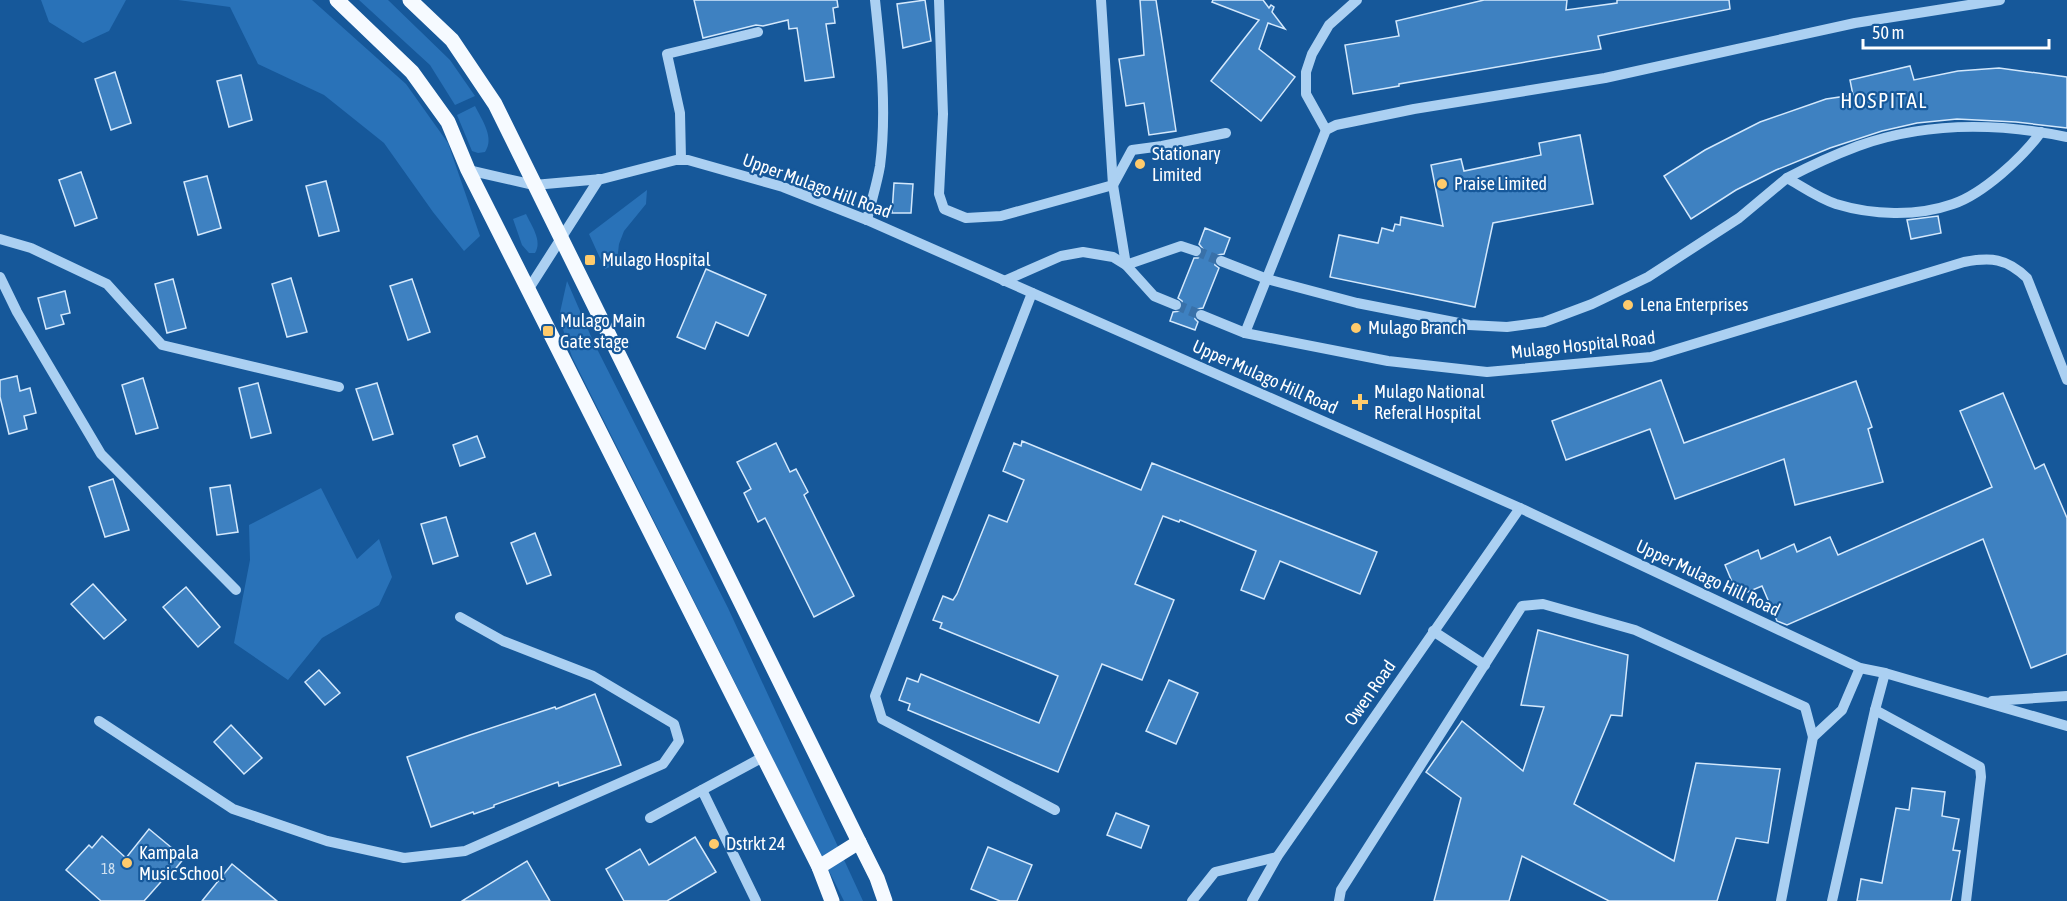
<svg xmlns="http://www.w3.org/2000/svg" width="2067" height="901" font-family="'Asap Condensed',sans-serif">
<rect width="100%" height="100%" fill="#16589a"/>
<g fill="#2972b8">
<polygon points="41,0 126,0 109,31 83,43 49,22"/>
<polygon points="178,0 312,0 406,84 448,143 480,236 464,251 433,212 384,143 324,95 258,64 230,7"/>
<polygon points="359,0 388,0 450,60 475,96 455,105 430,65"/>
<path d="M475,106C482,120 495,138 485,152L478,153L472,151L457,115Z"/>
<polygon points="647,190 646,204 624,231 619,244 617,261 614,265 605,269 589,234"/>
<path d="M526,214C531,225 543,241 535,253H529L522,245L513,219Z"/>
<polygon points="567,281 593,341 728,608 863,901 844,901 572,357 559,317"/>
<polygon points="321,488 357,559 379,539 392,577 379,605 322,638 288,680 234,643 250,560 249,525"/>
</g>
<g fill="#3e81c1" stroke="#d3e8fc" stroke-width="1.5">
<polygon points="694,0 837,0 838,7 833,8 835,23 826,24 834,77 805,81 797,28 789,29 788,20 763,26 756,25 703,38"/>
<polygon points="925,0 931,41 903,48 897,4"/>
<polygon points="1140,0 1156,0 1176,131 1149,135 1144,103 1126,106 1119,59 1144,55"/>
<polygon points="1213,0 1263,0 1269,8 1271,5 1274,7 1272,12 1285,29 1268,23 1259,49 1295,77 1261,121 1211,81 1259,20 1212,2"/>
<polygon points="1484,0 1567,0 1566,10 1617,3 1617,0 1729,0 1730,9 1598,36 1601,49 1399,84 1399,86 1353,94 1345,45 1399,36 1396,21"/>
<polygon points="1910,66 1914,80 1958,71 1999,68 2067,77 2067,128 2016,122 1957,119 1917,123 1882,131 1830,148 1776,170 1736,190 1691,219 1664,176 1705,150 1760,122 1826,99 1853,95 1850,80"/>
<polygon points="115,72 131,123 111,130 95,79"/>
<polygon points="241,75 252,120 229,127 217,81"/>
<polygon points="1580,135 1593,204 1493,223 1475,307 1330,277 1339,235 1378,243 1382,228 1393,231 1395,224 1400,225 1401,217 1443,226 1431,165 1461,159 1464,171 1541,155 1539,143"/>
<polygon points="81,172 97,218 75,226 59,180"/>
<polygon points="207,176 221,228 198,235 184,182"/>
<polygon points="326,181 339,231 319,236 306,186"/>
<polygon points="894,183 913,184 911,213 892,213"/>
<polygon points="1938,216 1941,233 1911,239 1907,220"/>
<polygon points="1205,228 1230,238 1224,254 1217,255 1214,259 1215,265 1219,268 1203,308 1197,309 1194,313 1195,319 1198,322 1195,330 1170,321 1173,312 1180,311 1183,307 1182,301 1178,298 1194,258 1198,258 1203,254 1203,249 1199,244"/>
<polygon points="706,269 766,295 748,336 716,322 705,349 677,337"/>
<polygon points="291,278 307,332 287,337 272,284"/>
<polygon points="173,279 186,328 167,333 155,284"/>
<polygon points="412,279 430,332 408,340 390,286"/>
<polygon points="65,291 70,313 61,315 64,324 46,329 38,298"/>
<polygon points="17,376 20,391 30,388 36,413 24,416 27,429 9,434 0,397 0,380"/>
<polygon points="143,378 158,428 136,434 122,385"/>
<polygon points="1661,380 1684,443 1856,381 1872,427 1868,429 1883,482 1795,505 1784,459 1675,499 1650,429 1566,460 1552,421"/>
<polygon points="258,383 271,433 251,438 239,388"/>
<polygon points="377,383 393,434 373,440 356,389"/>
<polygon points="2003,393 2035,469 2044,464 2067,518 2067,654 2031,668 1983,539 1787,625 1777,621 1762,586 1738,596 1725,565 1758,550 1761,559 1794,544 1797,552 1830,537 1838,555 1992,487 1960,411"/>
<polygon points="477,436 485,457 460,466 453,445"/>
<polygon points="1022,441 1141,490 1152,463 1377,552 1360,594 1280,561 1264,599 1241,590 1256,551 1180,520 1179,522 1163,516 1135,584 1174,600 1142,680 1102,664 1058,772 908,710 910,704 899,700 907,678 918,682 921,674 1039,723 1058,676 940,628 942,623 933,620 943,596 953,600 957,594 989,515 1007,522 1024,480 1003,471 1014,443 1021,446"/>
<polygon points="776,443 790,472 796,469 808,492 804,495 854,596 814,617 765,518 758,522 744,493 751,489 737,462"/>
<polygon points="113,479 129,530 105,537 89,487"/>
<polygon points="230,485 238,532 217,535 210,488"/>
<polygon points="446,517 458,556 433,564 421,524"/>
<polygon points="535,533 551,575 527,584 511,543"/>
<polygon points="93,584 126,620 104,639 71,604"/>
<polygon points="186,587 220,627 198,647 163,607"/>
<polygon points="1538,630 1628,655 1622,716 1611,715 1574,804 1674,861 1696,763 1780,769 1768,843 1736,838 1717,901 1609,901 1522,856 1509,901 1434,901 1461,798 1426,772 1462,721 1523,771 1544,707 1521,705"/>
<polygon points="319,670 340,693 325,705 305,682"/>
<polygon points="1169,680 1198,693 1176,744 1146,731"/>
<polygon points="595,694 621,765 559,786 558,782 494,805 494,807 474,814 473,812 431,827 407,757 470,735 555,707 556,709"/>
<polygon points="231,725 262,758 244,774 214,742"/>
<polygon points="1912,788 1945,792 1942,816 1959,819 1953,850 1960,851 1951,901 1857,901 1861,879 1882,883 1896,808 1909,810"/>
<polygon points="1116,813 1149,826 1141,848 1107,835"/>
<polygon points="149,829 184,858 169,877 167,875 144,901 101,901 66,870 89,845 92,848 102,836 126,858"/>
<polygon points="695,837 716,872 667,901 624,901 606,869 640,849 649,865"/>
<polygon points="988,847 1032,865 1017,901 1000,901 971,889"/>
<polygon points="527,861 550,901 462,901"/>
<polygon points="232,864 277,901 202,901"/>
</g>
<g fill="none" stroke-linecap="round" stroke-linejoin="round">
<g stroke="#3971a9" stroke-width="10" stroke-dasharray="10 5" stroke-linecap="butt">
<polyline points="1196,251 1221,261"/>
<polyline points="1176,305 1201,315"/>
</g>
<g stroke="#abd0f2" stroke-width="10">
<polyline points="939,0 943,114 939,194 944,209 966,218 1001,216 1113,185 1132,150 1162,146 1226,133"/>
<polyline points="1101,0 1113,185 1126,265 1181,246 1196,251"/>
<polyline points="1326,130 1306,94 1306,72 1312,54 1329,25 1357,0"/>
<polyline points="681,159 680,113 667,54 758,32"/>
<polyline points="468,170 534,185 602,179 676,160 688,160 783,187 867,220 1520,508 1860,668 1885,673 2067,726"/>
<path d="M1787,178C1810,166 1834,155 1858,146C1925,122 1999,123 2067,137"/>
<path d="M867,220C871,202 877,184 880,166C887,111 881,55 875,0"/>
<polyline points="0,239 31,248 107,284 162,345 339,387"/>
<path d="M1221,261L1267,279L1357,303L1469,325L1507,327L1544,322L1592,304L1648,277L1739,218L1787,178C1803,187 1818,198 1836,204C1872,215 1916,217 1953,204C1983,194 2023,157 2041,132"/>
<polyline points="0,277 17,312 101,454 236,590"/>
<polyline points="1004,281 1061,256 1083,252 1113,257 1126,265 1154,296 1176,305"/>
<polyline points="528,290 599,179"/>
<polyline points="1032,293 875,696 882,719 1055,810"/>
<path d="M1201,315L1245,333L1388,361L1487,372L1651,357L1964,262C1991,257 2006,258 2027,278L2067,380"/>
<polyline points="1245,333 1326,130 1336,125 1414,109 1605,78 1855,23 2000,0"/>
<polyline points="1433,631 1485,665"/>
<polyline points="1992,701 2067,696"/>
<polyline points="1875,710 1980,767 1981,777 1966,901"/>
<polyline points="99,721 233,809 327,841 404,858 465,851 663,764 679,741 674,724 593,676 503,641 460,617"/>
<polyline points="702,790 756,901"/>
<polyline points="650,818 763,757"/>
<polyline points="1192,901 1215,872 1277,857"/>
<polyline points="1252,901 1277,857 1520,508"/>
<polyline points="1339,901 1341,890 1522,606 1543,604 1635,630 1805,707 1813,737"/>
<polyline points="1781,901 1813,737 1842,710 1860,668"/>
<polyline points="1832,901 1875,710 1885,673"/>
</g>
<g stroke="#f6faff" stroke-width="15">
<polyline points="337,0 412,72 448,122 468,170 819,867 832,901"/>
<polyline points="410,0 452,40 495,104 859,842 877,878 885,901"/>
<polyline points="819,867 859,842"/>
</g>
</g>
<g fill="#ffcb6c" stroke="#16589a" stroke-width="2">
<circle cx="1140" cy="164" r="6"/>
<circle cx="1442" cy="184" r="6"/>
<rect x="584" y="254" width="12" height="12" rx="3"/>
<circle cx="1628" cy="305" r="6"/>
<circle cx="1356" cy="328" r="6"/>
<rect x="542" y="325" width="12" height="12" rx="3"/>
<path d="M1357 393h6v6h6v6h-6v6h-6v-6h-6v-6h6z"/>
<circle cx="714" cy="844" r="6"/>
<circle cx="127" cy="863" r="6"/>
</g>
<g text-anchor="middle" stroke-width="4.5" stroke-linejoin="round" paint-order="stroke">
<g font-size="15" fill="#cfe0f0">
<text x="108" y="874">18</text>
</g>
<g font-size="18" fill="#fff" stroke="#16589a" text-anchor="start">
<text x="1152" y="160">Stationary<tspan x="1152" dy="21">Limited</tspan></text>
<text x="1454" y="190">Praise Limited</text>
<text x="602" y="266">Mulago Hospital</text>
<text x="1640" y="311">Lena Enterprises</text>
<text x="560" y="327">Mulago Main<tspan x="560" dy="21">Gate stage</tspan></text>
<text x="1368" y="334">Mulago Branch</text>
<text x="1374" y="398">Mulago National<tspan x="1374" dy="21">Referal Hospital</tspan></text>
<text x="726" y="850">Dstrkt 24</text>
<text x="139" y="859">Kampala<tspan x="139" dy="21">Music School</tspan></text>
</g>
<g font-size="18" fill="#fff" stroke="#16589a">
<text transform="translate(817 186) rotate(20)" y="6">Upper Mulago Hill Road</text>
<text transform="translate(1583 345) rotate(-6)" y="6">Mulago Hospital Road</text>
<text transform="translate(1265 377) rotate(24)" y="6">Upper Mulago Hill Road</text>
<text transform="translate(1708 578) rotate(25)" y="6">Upper Mulago Hill Road</text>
<text transform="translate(1370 693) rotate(-55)" y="6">Owen Road</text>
</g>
<g font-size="21" letter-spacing="1.5" fill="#fff" stroke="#16589a">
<text x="1884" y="108">HOSPITAL</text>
</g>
</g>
<path d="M1863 39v9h186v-9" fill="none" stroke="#ffffff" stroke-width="3"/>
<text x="1872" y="39" font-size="18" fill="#ffffff" stroke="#16589a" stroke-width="4.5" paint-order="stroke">50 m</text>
</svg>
